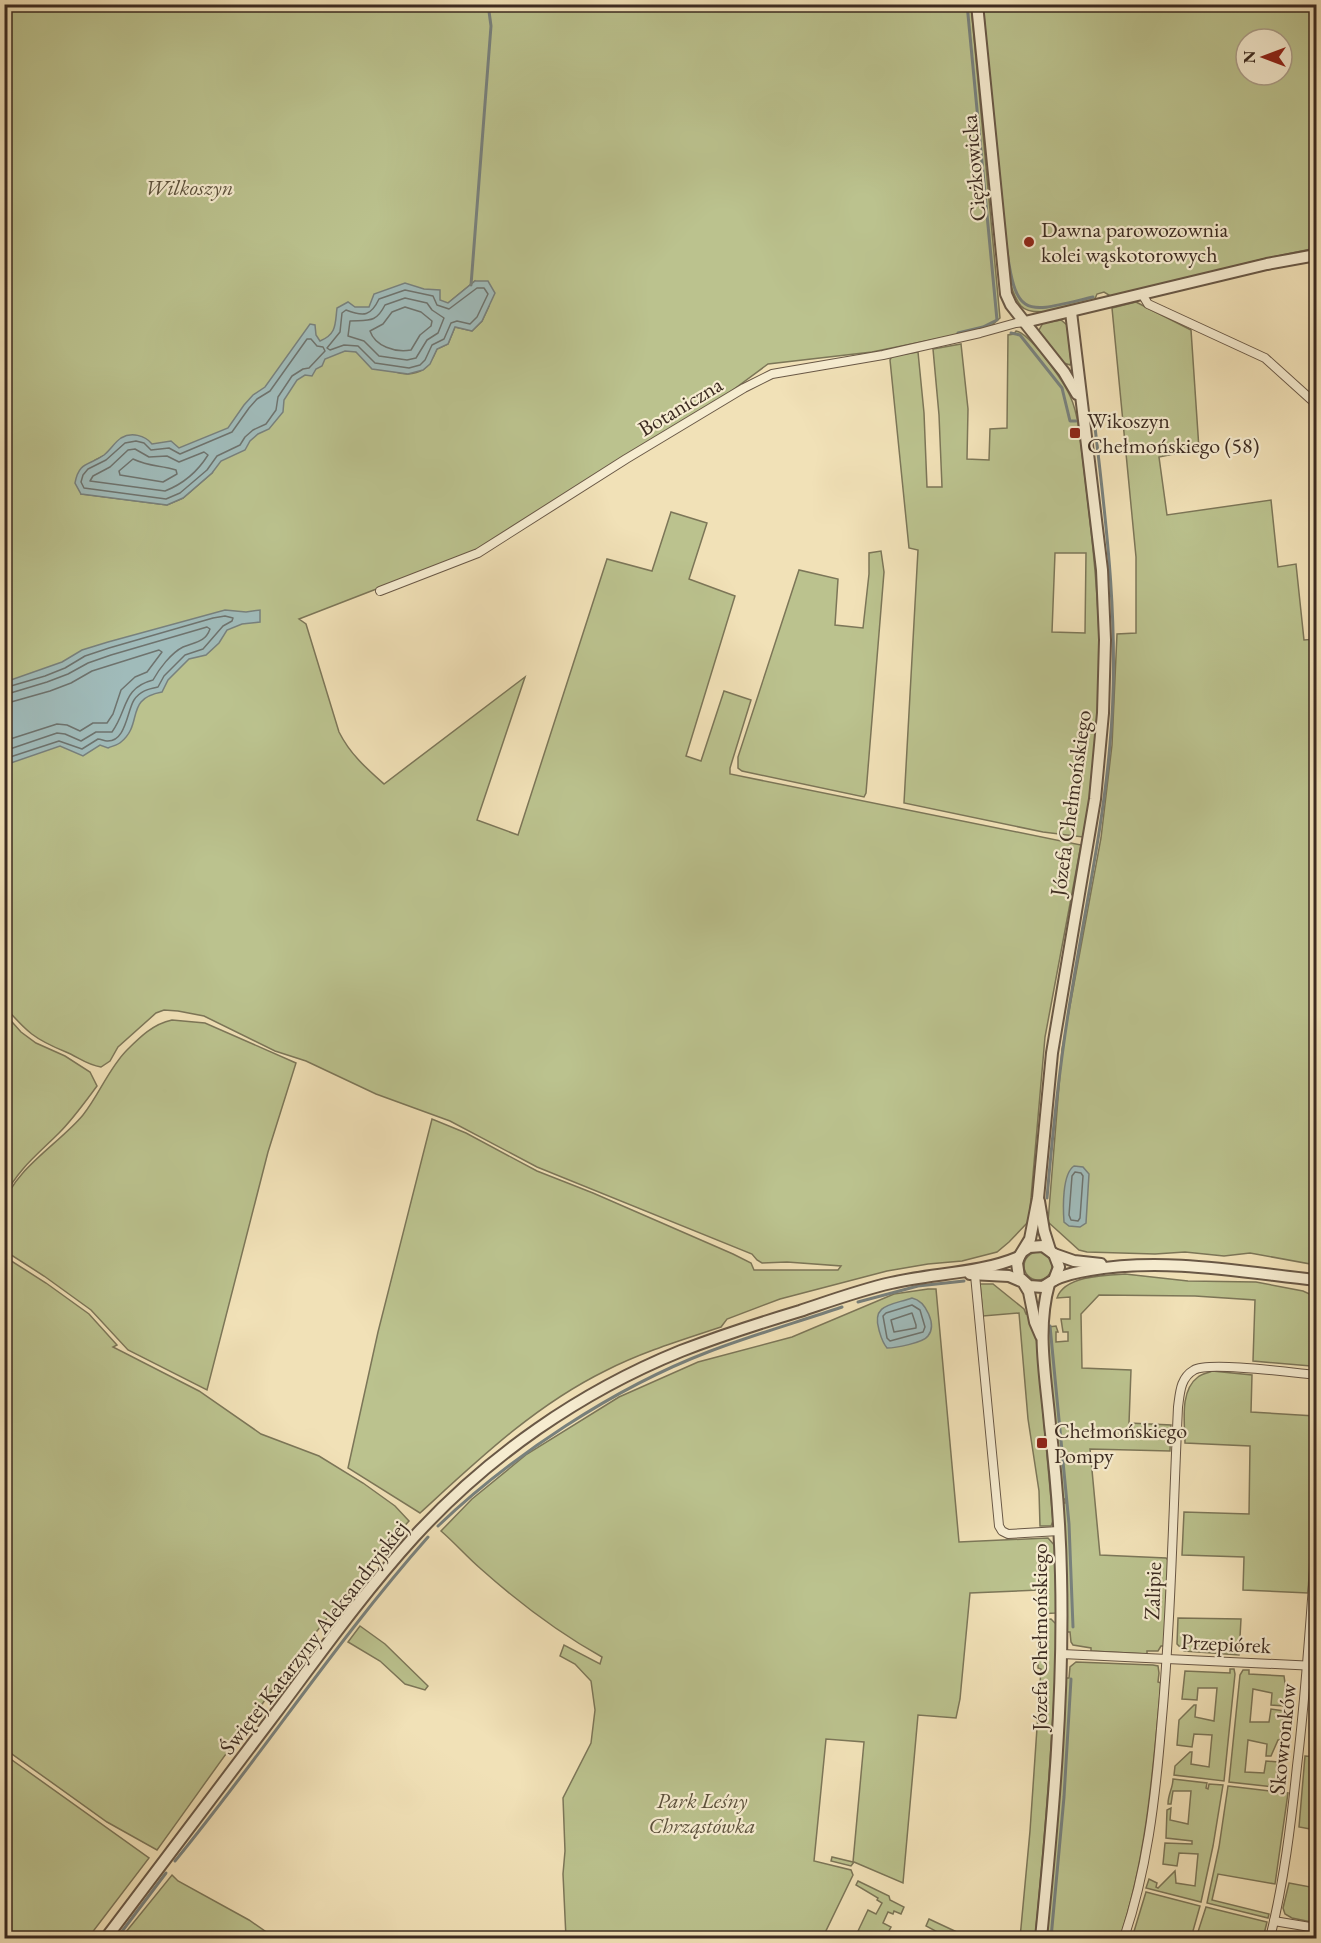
<svg xmlns="http://www.w3.org/2000/svg" width="1321" height="1943" font-family="'EB Garamond',serif">
<rect width="100%" height="100%" fill="#f1e1b7"/>
<filter id="stains"><feTurbulence type="fractalNoise" baseFrequency=".00333" numOctaves="4"/><feColorMatrix values="0 0 0 0 .2 0 0 0 0 .09 0 0 0 0 .02 0 0 0 .5 -.17"/></filter>
<radialGradient id="worn" r=".72"><stop offset=".6" stop-color="#630" stop-opacity="0"/><stop offset="1" stop-color="#630" stop-opacity=".3"/></radialGradient>
<g fill="#bbc28e" stroke="#7c7658" stroke-width="1.5" fill-rule="evenodd">
<path d="M4,5H971L1000,318L992,325L980,330L872,352L768,364L722,398L477,550L299,619L306,624L339,732C350,754 366,768 384,784L525,677L477,820L518,835L607,559L652,571L671,512L707,523L689,579L735,596L686,756L701,761L724,691L751,700L730,768V774L1081,845L1045,1037L1029,1221L1009,1242L997,1252L962,1261L928,1264L887,1271L780,1299L727,1319L721,1327C682,1340 642,1352 605,1371C534,1406 478,1460 420,1513L348,1468L378,1332L432,1119L466,1133L537,1171L593,1193L733,1254L751,1263L754,1270H838L841,1266L787,1262L762,1263L757,1260L752,1254L537,1167L450,1121L376,1094L306,1061L275,1051L204,1016L178,1011L164,1010L156,1013L118,1047L110,1061L101,1067C87,1065 78,1057 66,1052C34,1039 27,1032 5,1007ZM475,281L489,306L482,321L472,331L455,327L448,344L437,349C434,356 431,364 424,369C396,388 356,347 329,337L335,329L448,303ZM103,456L212,473L183,498L167,505L81,494L95,460Z"/>
<path d="M983,5H1316V248L1263,259L1112,297L1104,292L1097,294L1094,301C1077,305 1034,320 1021,306C1014,298 1011,286 1008,276ZM1246,39H1282V75H1246Z"/>
<polygon points="1136,302 1191,330 1199,449 1159,457 1167,515 1271,500 1278,567 1296,564 1304,640 1316,639 1316,1265 1250,1253 1224,1256 1185,1252 1155,1254 1087,1252 1079,1250 1048,1222 1062,1049 1101,838 1112,745 1117,634 1136,633 1136,557 1112,308"/>
<polygon points="1061,320 1067,325 1071,362 1070,365 1064,363 1040,334 1039,330 1043,323"/>
<path d="M1016,331C1030,333 1064,382 1070,396C1075,406 1077,417 1079,429L1072,430L1073,438L1080,437C1088,504 1097,570 1099,637C1102,703 1095,773 1083,837L1043,832L904,803L918,550L909,548L890,360L892,356L918,352L924,413L927,487H942L939,415L933,349L961,344L968,409L967,459L989,460L990,429L1007,428L1008,335L1014,334ZM1055,553H1086L1085,633L1052,632Z"/>
<polygon points="881,551 884,572 866,793 864,797 742,771 738,768 738,757 799,570 838,579 835,625 863,628 869,574 869,553"/>
<path d="M5,1014L21,1032L36,1043L65,1056L90,1072L97,1086C85,1102 73,1119 59,1133C39,1153 17,1170 5,1196Z"/>
<path d="M172,1020L205,1023L296,1063L268,1152L207,1390L128,1350L91,1310L44,1276L5,1251C4,1237 1,1219 4,1205C12,1171 61,1142 83,1115C99,1095 109,1068 127,1050C140,1037 153,1024 172,1020Z"/>
<circle cx="1038" cy="1266" r="14"/>
<path d="M5,1257L46,1283L89,1314L117,1345L113,1347L199,1391L261,1434L319,1456L363,1483L395,1506L409,1521C316,1623 238,1738 157,1850L107,1822L5,1749Z"/>
<path d="M1125,1274L1188,1281L1256,1282L1303,1291L1316,1297V1362L1311,1366L1253,1361L1255,1300L1195,1296L1099,1295L1081,1314L1082,1368L1131,1370L1129,1423L1171,1425L1170,1451L1090,1449L1100,1555L1166,1558L1170,1562L1164,1646H1161L1158,1651H1147V1654L1091,1651V1648L1073,1645L1071,1642L1070,1632H1067L1063,1503H1065V1499H1062L1045,1333L1048,1327L1056,1326L1058,1332H1056V1342L1068,1341V1332H1063L1061,1319H1070V1297L1057,1298C1064,1276 1105,1275 1125,1274Z"/>
<polygon points="980,1284 993,1284 1024,1309 1026,1314 1034,1315 1053,1521 1051,1526 1040,1526 1039,1491 1028,1419 1019,1313 983,1316"/>
<path d="M928,1289H936L959,1542L1048,1538L1056,1547L1059,1610L1055,1613L1039,1614V1590L970,1593L960,1699L956,1718L918,1715L903,1883L854,1862L851,1866L831,1861L832,1857L853,1862L864,1742L826,1739L814,1861L851,1870L853,1875L823,1937L825,1938H566L563,1874L565,1851L563,1798L591,1743L595,1710L591,1681L575,1664L560,1656L564,1645L600,1664L602,1657C559,1633 518,1602 481,1569C467,1557 455,1543 441,1531L472,1499L527,1454L619,1397L698,1362L792,1337L894,1294Z"/>
<path d="M1212,1371L1252,1375L1251,1412L1315,1416L1312,1525L1308,1593L1243,1590L1244,1557L1182,1555L1184,1512L1249,1514L1250,1446L1185,1443C1185,1424 1179,1391 1198,1377C1201,1374 1208,1373 1212,1371Z"/>
<polygon points="1178,1618 1241,1619 1239,1655 1184,1651 1177,1644"/>
<path d="M1051,1619L1056,1624L1057,1633C1053,1735 1045,1837 1035,1938H1020L1030,1831L1041,1669L1038,1668L1039,1620Z"/>
<polygon points="360,1626 385,1644 428,1686 425,1690 405,1684 380,1661 348,1642"/>
<path d="M1076,1662L1153,1665L1158,1666L1159,1673L1158,1682L1161,1683C1153,1769 1147,1855 1120,1938H1046L1066,1678H1069L1070,1667Z"/>
<polygon points="1230,1669 1234,1669 1235,1674 1224,1781 1174,1775 1175,1766 1190,1752 1192,1752 1191,1764 1209,1767 1212,1735 1194,1734 1192,1747 1177,1745 1179,1720 1194,1705 1196,1705 1195,1717 1214,1721 1217,1688 1198,1688 1197,1700 1182,1699 1185,1671 1230,1673"/>
<polygon points="1243,1670 1249,1670 1249,1674 1284,1676 1286,1690 1284,1706 1271,1705 1272,1693 1253,1689 1250,1722 1269,1722 1271,1709 1284,1711 1280,1740 1278,1740 1271,1756 1266,1756 1267,1744 1248,1740 1245,1772 1264,1773 1266,1761 1278,1762 1275,1787 1229,1782 1240,1675"/>
<polygon points="5,1755 149,1858 88,1938 5,1938"/>
<polygon points="1305,1756 1316,1757 1316,1830 1299,1827"/>
<path d="M1173,1779L1207,1783L1206,1788L1208,1789L1209,1784L1223,1785L1213,1846L1201,1902L1146,1888L1149,1879L1157,1883L1156,1887L1158,1888L1175,1871L1176,1883L1195,1886L1198,1854L1179,1853L1177,1866L1163,1864L1165,1843L1192,1844V1841L1166,1838L1167,1810L1171,1808L1170,1820L1188,1824L1191,1791H1173L1171,1804H1168C1168,1794 1173,1788 1173,1779Z"/>
<polygon points="1228,1786 1288,1793 1275,1884 1218,1874 1212,1900 1269,1914 1268,1918 1207,1903 1219,1847"/>
<polygon points="172,1875 178,1881 249,1920 275,1938 121,1938"/>
<polygon points="858,1881 889,1896 890,1900 904,1907 901,1914 894,1911 893,1914 888,1912 883,1923 891,1927 885,1938 863,1938 865,1934 858,1931 868,1910 876,1914 882,1903 877,1900 878,1898 856,1885"/>
<polygon points="1289,1883 1316,1888 1316,1923 1292,1918 1285,1914 1283,1908"/>
<polygon points="1146,1892 1200,1906 1191,1938 1132,1938"/>
<polygon points="1206,1907 1267,1922 1263,1938 1196,1938"/>
<polygon points="929,1919 959,1933 958,1938 944,1938 945,1936 926,1926"/>
</g>
<g fill="#a0bbba" stroke="#78817d" stroke-width="1.5">
<path d="M475,281H488L495,293L482,321L472,331L455,327L448,344L437,349L430,364L423,370L408,374L372,369L356,352L345,351L325,359L322,366L316,369L312,376L305,375L297,380L284,400L283,412L269,429L258,434L250,441L245,450L221,461L212,473L183,498L167,505L81,494L75,483C79,461 89,466 104,455C110,450 115,442 121,438C131,432 145,435 152,444L171,441L179,448L228,428L244,405L253,395L265,387L310,324L315,325L316,335L320,341C337,334 335,324 337,308L348,302L355,307H369L374,294L405,283L424,289L440,290V300L448,303Z"/>
<path d="M225,610L246,612L260,610V622L242,624L227,630L219,643L206,655L189,659L168,680L162,692C124,699 144,723 121,742C118,745 112,746 108,748L100,745L83,756L60,746L5,765V682L62,662L82,650L108,642Z"/>
<path d="M1074,1166L1083,1167L1089,1174L1086,1223L1080,1227L1069,1226L1064,1222C1063,1208 1062,1174 1074,1166Z"/>
<path d="M912,1298C926,1301 937,1325 928,1336C923,1343 895,1348 887,1348C882,1342 881,1337 879,1330C871,1304 892,1305 912,1298Z"/>
</g>
<g fill="none" stroke-linecap="round" stroke-linejoin="round">
<g stroke="#6e736e" stroke-width="1.5">
<path d="M477,288H484L488,294L477,317L470,324L457,321L451,323L444,339L432,345L425,360L420,365L409,368L375,363L358,346L344,345L330,350L327,348L340,332L342,313L346,310C364,317 371,316 379,299L405,290L433,296L437,305L449,309Z"/>
<path d="M405,298L427,303L432,310L444,318L438,333L427,340L416,358L407,360L379,356L364,341L348,336L350,321C369,320 376,323 385,305Z"/>
<path d="M405,307L421,312L432,321L431,326L420,335L411,350C395,353 375,346 370,331L383,324L392,312Z"/>
<polygon points="307,339 311,339 317,346 323,347 325,351 309,368 303,369 292,376 278,397 276,410 266,424 253,430 245,437 240,445 217,456 207,470 180,493 166,499 84,488 81,482 83,475 88,469 106,460 125,443 136,441 144,443 151,450 169,448 180,454 232,432 249,408 257,399 270,391"/>
<path d="M135,449L149,457L167,456L179,462L204,452L208,455C198,471 183,484 165,491L90,481L93,476L110,467L128,450Z"/>
<path d="M133,459C150,467 159,465 176,470L177,474L163,482L120,475L119,471Z"/>
<path d="M4,688L45,676L65,668L85,656L109,648L213,618L225,616L233,618L232,621L223,626L203,649L185,655L164,676L158,687C148,689 140,691 134,700C127,711 126,742 107,741C104,741 101,739 98,739L82,749L59,741L4,759"/>
<path d="M4,695L47,682L68,674L88,663L111,655L207,627L210,629C205,643 194,642 183,647C171,653 159,669 153,680C122,688 128,710 112,732H96L81,741L65,734L57,733L4,751"/>
<polyline points="4,704 50,691 71,683 92,671 159,650 162,652 147,672 135,677 121,690 113,714 107,723 93,723 80,731 67,725 57,724 4,741"/>
<polygon points="1075,1172 1081,1173 1083,1176 1080,1218 1078,1221 1071,1220 1069,1215 1072,1176"/>
<polygon points="912,1305 920,1310 925,1327 923,1332 890,1341 887,1338 883,1316 886,1313"/>
<polygon points="912,1313 916,1325 916,1328 894,1332 891,1320"/>
</g>
<g stroke="#78817d" stroke-width="3">
<path d="M1006,244C1016,321 1025,313 1093,297"/>
<polyline points="471,285 491,26 488,4"/>
<polyline points="958,333 983,327 997,320 967,4"/>
<polyline points="1011,333 1020,335 1062,388 1070,421 1076,421"/>
<path d="M1047,1198C1053,1128 1060,1059 1072,990C1085,909 1103,827 1110,744C1120,635 1107,527 1094,419L1093,418"/>
<polyline points="858,1302 918,1286 964,1281"/>
<polyline points="1050,1326 1069,1524 1073,1627"/>
<path d="M438,1526C511,1456 614,1388 708,1352C752,1335 798,1322 842,1307"/>
<path d="M175,1861C262,1755 337,1640 428,1537"/>
<polyline points="117,1938 166,1873"/>
<polyline points="1051,1938 1064,1797 1071,1679"/>
</g>
<g stroke="#695846" stroke-width="10">
<g id="minor">
<polyline points="1142,294 1148,304 1265,358 1316,404"/>
<polyline points="380,591 478,553 626,459 744,388 772,374 883,355 980,333 1016,323 1025,322"/>
<polyline points="975,1275 999,1526 1002,1531 1008,1534 1059,1531"/>
<polyline points="1062,1654 1316,1666"/>
<polyline points="1274,1921 1316,1928"/>
<path d="M1124,1938C1147,1870 1155,1801 1161,1729C1171,1622 1173,1514 1178,1407C1180,1393 1180,1378 1194,1370C1208,1361 1295,1373 1316,1375"/>
<path d="M1270,1938C1284,1882 1291,1824 1297,1766C1306,1692 1311,1617 1316,1542"/>
</g>
</g>
<g stroke="#695846" stroke-width="14">
<g id="tertiary">
<polyline points="977,4 1006,294 1011,305 1064,372 1077,394"/>
<polyline points="1025,322 1267,264 1316,255"/>
<polyline points="1039,1201 1044,1231 1050,1250"/>
<polyline points="1023,1251 1029,1247 1043,1246 1054,1254 1059,1267 1054,1280 1043,1287 1029,1286 1019,1277 1017,1263 1019,1257 1030,1239 1038,1198 1052,1053 1095,799 1103,713 1105,640 1102,570 1071,312"/>
<polyline points="1054,1254 1074,1261 1101,1264"/>
<polyline points="970,1274 1009,1276 1023,1282 1029,1292 1035,1322 1041,1336"/>
<path d="M1054,1280C1066,1274 1077,1272 1090,1270C1165,1257 1242,1272 1316,1280"/>
<path d="M106,1938C164,1862 221,1786 278,1710C322,1651 365,1591 414,1537C488,1456 580,1392 681,1351C720,1336 760,1323 800,1311C830,1301 860,1290 891,1283C933,1273 979,1274 1019,1257"/>
<path d="M1041,1938C1053,1818 1064,1696 1061,1575C1060,1525 1056,1474 1050,1425C1046,1378 1036,1330 1049,1284"/>
</g>
</g>
<use href="#minor" stroke="#f6ecd0" stroke-width="8"/>
<use href="#tertiary" stroke="#f6ecd0" stroke-width="10"/>
</g>
<g fill="#8f2418" stroke="#f6ecd0" stroke-width="2">
<circle cx="1029" cy="242" r="6"/>
<rect x="1069" y="427" width="12" height="12" rx="3"/>
<rect x="1036" y="1437" width="12" height="12" rx="3"/>
</g>
<g text-anchor="middle" stroke-width="4.5" stroke-linejoin="round" paint-order="stroke">
<g font-size="22" fill="#3c2b21" stroke="#f6ecd0">
<text transform="translate(973 168) rotate(-95)" y="8">Ciężkowicka</text>
<text transform="translate(680 406) rotate(-31)" y="8">Botaniczna</text>
<text transform="translate(1070 803) rotate(-82)" y="8">Józefa Chełmońskiego</text>
<text transform="translate(1152 1591) rotate(-88)" y="8">Zalipie</text>
<text transform="translate(313 1637) rotate(-52)" y="8">Świętej Katarzyny Aleksandryjskiej</text>
<text transform="translate(1039 1637) rotate(-90)" y="8">Józefa Chełmońskiego</text>
<text transform="translate(1226 1643) rotate(3)" y="8">Przepiórek</text>
<text transform="translate(1282 1739) rotate(-84)" y="8">Skowronków</text>
</g>
<g font-size="22" font-style="italic" fill="#5c513c" stroke="#f6ecd0">
<text x="189" y="195">Wilkoszyn</text>
<text x="702" y="1808">Park Leśny<tspan x="702" dy="25">Chrząstówka</tspan></text>
</g>
<g font-size="22" fill="#3c2b21" stroke="#f6ecd0" text-anchor="start">
<text x="1041" y="237">Dawna parowozownia<tspan x="1041" dy="25">kolei wąskotorowych</tspan></text>
<text x="1087" y="428">Wikoszyn<tspan x="1087" dy="25">Chełmońskiego (58)</tspan></text>
<text x="1054" y="1438">Chełmońskiego<tspan x="1054" dy="25">Pompy</tspan></text>
</g>
</g>
<rect width="1321" height="1943" fill="none" stroke="#f1e1b7" stroke-width="24"/>
<rect x="6" y="6" width="1309" height="1931" fill="none" stroke="#3c2b21" stroke-width="3"/>
<rect x="12" y="12" width="1297" height="1919" fill="none" stroke="#3c2b21" stroke-width="1.5"/>
<g transform="translate(1264 57) rotate(270)"><circle r="28" fill="#f6ecd0" stroke="#ac9f8a" stroke-width="1.5"/>
<path d="M0-4.5L10 22L0 15L-10 22Z" fill="#8f2418"/>
<text y="-9" font-size="16" font-weight="bold" text-anchor="middle" fill="#3c2b21">N</text>
</g>
<rect width="100%" height="100%" filter="url(#stains)"/>
<rect width="100%" height="100%" fill="url(#worn)"/>
</svg>
